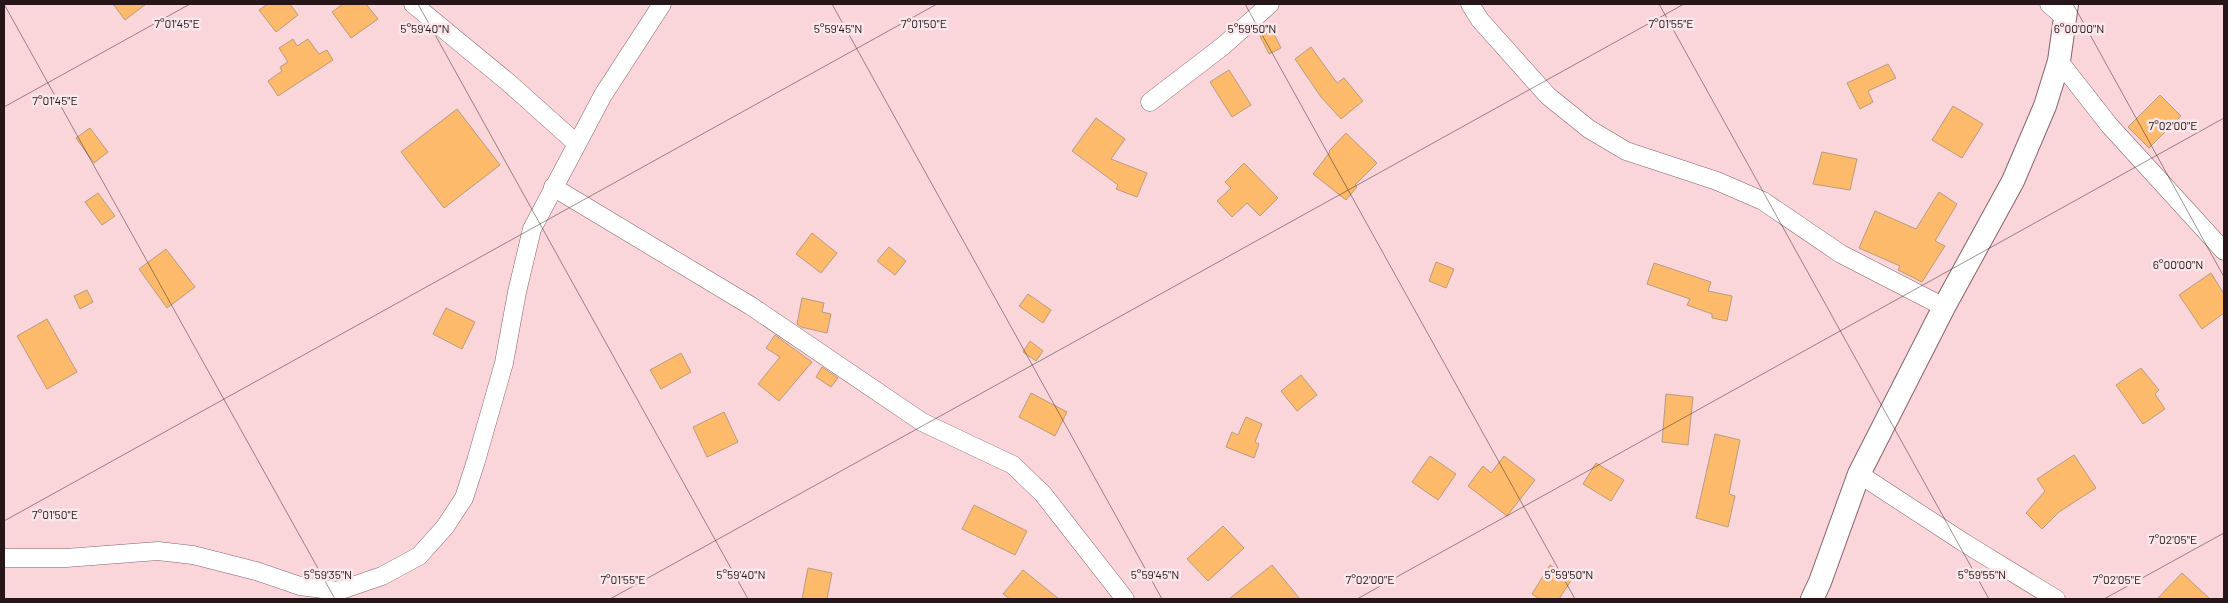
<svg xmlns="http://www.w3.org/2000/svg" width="2228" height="603" font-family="Barlow,sans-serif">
<rect width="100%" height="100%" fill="#fad5da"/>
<g fill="#feba6b" stroke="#b89c7f">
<polygon points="113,4 146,4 125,20"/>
<polygon points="268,4 290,4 298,15 276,32 259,10"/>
<polygon points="343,4 366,4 378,19 351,38 332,12"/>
<polygon points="1272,30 1281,48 1269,54 1260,36"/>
<polygon points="293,39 297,46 308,39 319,54 327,50 333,60 278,96 268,81 282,71 280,67 288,62 279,48"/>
<polygon points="1311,47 1337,83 1344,78 1363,101 1341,119 1321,97 1295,59"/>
<polygon points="1888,64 1896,78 1868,91 1873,102 1860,109 1847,83"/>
<polygon points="1229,70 1251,105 1232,117 1210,82"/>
<polygon points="2160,95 2181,116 2149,148 2128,127"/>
<polygon points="1953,106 1983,124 1962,158 1932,140"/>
<polygon points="457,109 500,165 444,208 401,152"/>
<polygon points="1096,118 1125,139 1111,159 1147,173 1137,197 1116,189 1118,185 1072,151"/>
<polygon points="90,128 108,152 94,163 76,138"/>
<polygon points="1346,133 1377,163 1355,185 1357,187 1346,200 1313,174 1330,152 1329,151"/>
<polygon points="1822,152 1857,159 1850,190 1813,184"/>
<polygon points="1244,163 1278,198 1260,216 1247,203 1232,217 1217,201 1231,188 1225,182"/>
<polygon points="1939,192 1957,204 1935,241 1945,246 1922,282 1898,270 1900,266 1859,248 1875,211 1916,229"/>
<polygon points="98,193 115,216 102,225 85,202"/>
<polygon points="812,233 837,253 821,273 796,254"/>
<polygon points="889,247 906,261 895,275 877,261"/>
<polygon points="166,249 195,287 167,308 139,269"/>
<polygon points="1436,262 1454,269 1446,288 1429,281"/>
<polygon points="1654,263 1711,282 1708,291 1732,296 1727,321 1712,318 1712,314 1687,305 1690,299 1647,284"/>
<polygon points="2211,273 2224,294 2224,313 2202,329 2179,295"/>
<polygon points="87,290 93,302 80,309 74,296"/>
<polygon points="1028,294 1051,310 1043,323 1019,306"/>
<polygon points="802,298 824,303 822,312 831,314 827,333 801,327 797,324"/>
<polygon points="446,308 475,322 462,349 433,334"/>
<polygon points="47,319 77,372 47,389 17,336"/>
<polygon points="775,335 812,362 779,401 758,384 780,357 766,348"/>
<polygon points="1030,341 1043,351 1036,361 1023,352"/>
<polygon points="681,353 691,372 661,389 650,370"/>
<polygon points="822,367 838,378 831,387 816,377"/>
<polygon points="2141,368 2159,390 2155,394 2165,409 2143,424 2116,385"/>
<polygon points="1301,375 1317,395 1297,411 1281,391"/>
<polygon points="1031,393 1067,412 1055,436 1019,417"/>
<polygon points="1666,394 1693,397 1688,445 1662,442"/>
<polygon points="724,412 738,442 707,457 693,427"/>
<polygon points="1246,417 1262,424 1255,442 1259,444 1254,458 1226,447 1232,432 1238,435"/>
<polygon points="1715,434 1740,440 1729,494 1735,496 1728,527 1696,518"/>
<polygon points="2074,455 2096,488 2059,512 2042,529 2026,513 2045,491 2037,479"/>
<polygon points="1430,456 1456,474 1438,500 1412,482"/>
<polygon points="1504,456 1535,480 1507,516 1468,486 1483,466 1491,473"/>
<polygon points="1596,463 1624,480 1611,501 1583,484"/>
<polygon points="974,505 1027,531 1015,555 962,529"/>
<polygon points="1223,526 1244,548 1208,581 1187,559"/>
<polygon points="1272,565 1300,599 1229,599"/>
<polygon points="1550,565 1572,579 1559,599 1540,599 1532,594"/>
<polygon points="808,568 832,573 827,599 802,599"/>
<polygon points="1023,570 1059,599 1010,599 1003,594"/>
<polygon points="2182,573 2210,599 2157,599"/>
</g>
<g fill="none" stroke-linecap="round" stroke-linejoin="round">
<g stroke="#896268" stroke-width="19">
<g id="minor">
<polyline points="413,4 509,83 576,143"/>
<polyline points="1470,4 1480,20 1548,96 1589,129 1626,151 1717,181 1763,201 1841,254 1944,307"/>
<polyline points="2049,4 2066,19"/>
<polyline points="2059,61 2109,125 2224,251"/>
<polyline points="1150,102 1223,46 1270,4"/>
<polyline points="553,187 751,306 922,422 1013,465 1043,494 1125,599"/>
<polyline points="1859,474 1963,542 2056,599"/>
<polyline points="4,558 66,558 158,551 193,555 256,571 300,586 338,591 382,576 419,556 445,527 464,498 476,461 504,363 517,292 532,229 603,95 662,4"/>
</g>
</g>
<g stroke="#896268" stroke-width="24">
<polyline id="major" points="1812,599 1820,582 1859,474 1944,307 2013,181 2045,106 2059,61 2067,4"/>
</g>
<use href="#minor" stroke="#fff" stroke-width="18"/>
<use href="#major" stroke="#fff" stroke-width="22"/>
</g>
<path fill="none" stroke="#261619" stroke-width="1" stroke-opacity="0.45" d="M4,4L335,599M418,4L748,599M832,4L1162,599M1245,4L1575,599M1659,4L1989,599M2073,4L2224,277M4,107L190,4M4,521L937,4M610,599L1684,4M1357,599L2224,118M2104,599L2224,533"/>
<g font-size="12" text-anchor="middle" fill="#261619" stroke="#fae7ea" stroke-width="5" stroke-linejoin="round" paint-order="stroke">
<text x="177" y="28">7°01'45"E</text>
<text x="924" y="28">7°01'50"E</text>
<text x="1671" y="28">7°01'55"E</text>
<text x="425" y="33">5°59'40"N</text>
<text x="838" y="33">5°59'45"N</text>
<text x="1252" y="33">5°59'50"N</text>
<text x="2079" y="33">6°00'00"N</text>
<text x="55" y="105">7°01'45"E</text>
<text x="2173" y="130">7°02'00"E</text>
<text x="2178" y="269">6°00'00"N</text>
<text x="55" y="519">7°01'50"E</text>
<text x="2173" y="544">7°02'05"E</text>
<text x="328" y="579">5°59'35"N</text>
<text x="741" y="579">5°59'40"N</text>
<text x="1155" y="579">5°59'45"N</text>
<text x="1569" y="579">5°59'50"N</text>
<text x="1982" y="579">5°59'55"N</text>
<text x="623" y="584">7°01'55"E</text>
<text x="1370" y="584">7°02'00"E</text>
<text x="2117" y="584">7°02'05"E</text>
</g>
<rect width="2228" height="603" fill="none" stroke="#261619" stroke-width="10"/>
</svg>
